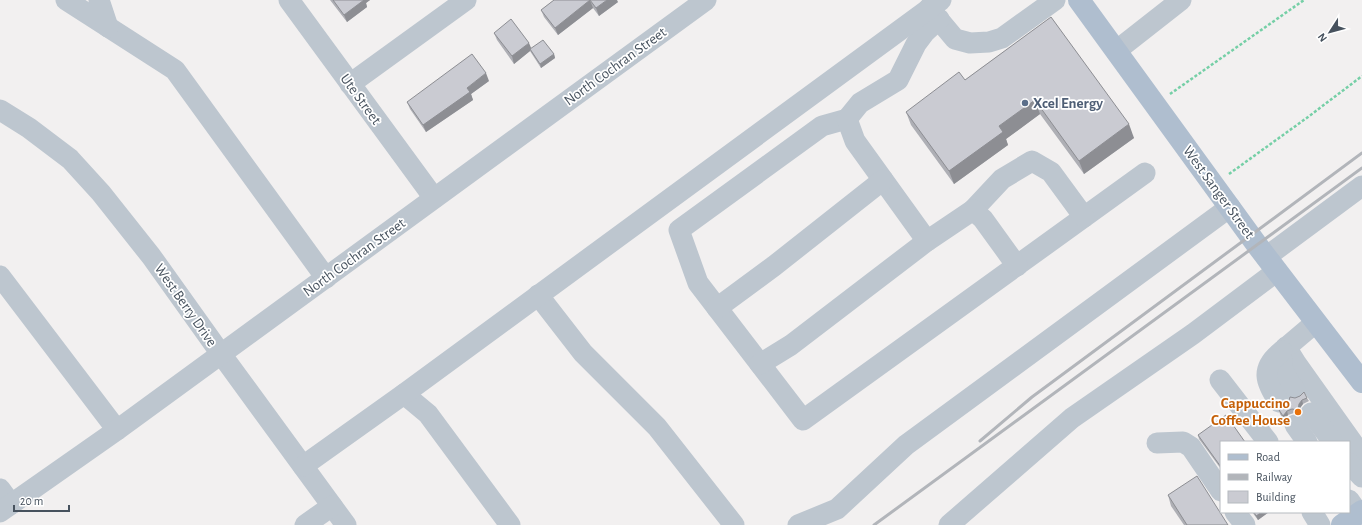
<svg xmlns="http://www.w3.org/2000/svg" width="1362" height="525" font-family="'Alegreya Sans',sans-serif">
<rect width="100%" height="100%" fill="#f2f0f0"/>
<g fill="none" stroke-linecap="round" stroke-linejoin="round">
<g stroke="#75cfa6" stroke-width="2.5" stroke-dasharray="3 2" stroke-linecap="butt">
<polyline points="1170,94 1304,0"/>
<polyline points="1229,174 1308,117 1362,76"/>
</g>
<g stroke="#bdc6cf" stroke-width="21">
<polyline points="66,0 175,70 326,278"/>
<polyline points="99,0 108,27"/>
<polyline points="289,0 434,198"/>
<polyline points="929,8 955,39 970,43 989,42 1002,38 1055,0"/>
<polyline points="1116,51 1181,0"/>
<polyline points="350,84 466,0"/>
<polyline points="0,110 29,128 70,159 101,193 151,256 221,354 346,525"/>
<polyline points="847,119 822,126 679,230 698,283 803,420 1145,173"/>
<polyline points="973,210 1002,179 1032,161 1051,172 1084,217"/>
<polyline points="927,241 855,141 847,119 860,103 898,80 916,44 925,32 939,19"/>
<polyline points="1266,257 1362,186"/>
<polyline points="0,276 117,430"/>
<polyline points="538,295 583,353 657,427 734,525"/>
<polyline points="717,308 774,266 883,180"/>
<polyline points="1286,347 1296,363 1362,456"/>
<polyline points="760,364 791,345 927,241 973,210 983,219 1017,266"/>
<polyline points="1220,380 1268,442"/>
<path d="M1295,390C1285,376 1280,370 1282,351L1315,323"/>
<polyline points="404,394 428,414 510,525"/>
<path d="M1279,402C1265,382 1260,368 1282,351"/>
<polyline points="1311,413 1333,442"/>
<polyline points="1295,425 1307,442"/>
<polyline points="1157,443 1183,442 1191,447 1221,491"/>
<polyline points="1349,463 1362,477"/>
<polyline points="303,466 404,394 941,0"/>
<polyline points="0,489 11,504"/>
<polyline points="1349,500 1358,513"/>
<polyline points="0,512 117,430 706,0"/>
<polyline points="1235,512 1245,525"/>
<polyline points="1312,512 1320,525"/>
<polyline points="305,525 332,506"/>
<polyline points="798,525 837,509 906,445 1230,207"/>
<polyline points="949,525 1072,418 1193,334 1277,271"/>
</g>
<g stroke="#afbecf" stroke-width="22">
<polyline points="1079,0 1257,245 1362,382"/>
<polyline points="1342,525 1362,511"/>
</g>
<g stroke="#b2b5ba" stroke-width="3">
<polyline points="980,441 1032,397 1362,153"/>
<polyline points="874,525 1362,168"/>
</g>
</g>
<g fill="#aeafb5">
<polygon points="330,0 370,0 366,3 367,7 347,22"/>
<polygon points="554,0 618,2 599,16 593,8 558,35 544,17 541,10"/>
<polygon points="1051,17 1134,138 1084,174 1040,114 1006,139 1008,145 954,184 911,125 906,112 965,80"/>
<polygon points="494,33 531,49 554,54 555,58 541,68 530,51 514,64 497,40"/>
<polygon points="489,81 471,94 473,100 426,132 410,109 407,102"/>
<polygon points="1295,398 1307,398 1309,401 1303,404 1300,408 1299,414 1294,413 1288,415 1284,420 1280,414 1279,410 1284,408"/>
<polygon points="1198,435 1221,442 1221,469 1199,439"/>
<polygon points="1168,495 1228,525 1184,525 1171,506"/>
<polygon points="1252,512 1269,512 1258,520"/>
</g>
<g fill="#8d8e93">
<polygon points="364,0 370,0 366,3 367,7 347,22 344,15"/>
<polygon points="590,0 593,8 558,35 555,28"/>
<polygon points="607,0 617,0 618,2 599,16 596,8"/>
<polygon points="529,43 532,50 530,49 530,51 514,64 512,56"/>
<polygon points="554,54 555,58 541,68 540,64"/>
<polygon points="486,73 489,81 471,94 473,100 426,132 423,125 467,88"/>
<polygon points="1035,100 1040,114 1006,139 1008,145 954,184 949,171 999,126"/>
<polygon points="1129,124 1134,138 1084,174 1079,161"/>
<polygon points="1302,400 1303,404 1300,408 1299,414 1298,410 1299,404"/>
<polygon points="1287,411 1288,415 1284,420 1283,416"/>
<polygon points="1262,512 1269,512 1258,520 1256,516"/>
</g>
<g fill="#cacbd2" stroke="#8d8e93">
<polygon points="333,0 364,0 344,15"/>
<polygon points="554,0 607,0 596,8 590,0 555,28 541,10"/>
<polygon points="1051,17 1129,124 1079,161 1035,100 999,126 1003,132 949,171 906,112 959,72 965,80"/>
<polygon points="511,19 529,43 512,56 494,33"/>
<polygon points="543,40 554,54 540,64 530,49"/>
<polygon points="472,54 486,73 467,88 470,92 423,125 407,102"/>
<polygon points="1304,392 1307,398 1302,400 1299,404 1298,410 1292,409 1287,411 1283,416 1279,410 1284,408 1288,404 1290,397 1295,398 1300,396"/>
<polygon points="1226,415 1245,442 1221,442 1221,467 1198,435"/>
<polygon points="1197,476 1228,525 1187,525 1168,495"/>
<polygon points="1254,512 1262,512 1256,516"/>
</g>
<circle fill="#5c6f8a" stroke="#fff" stroke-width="1.5" cx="1025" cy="103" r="4"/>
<circle fill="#e8710a" stroke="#fff" stroke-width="1.5" cx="1298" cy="412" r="4"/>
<g text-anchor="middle" stroke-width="3.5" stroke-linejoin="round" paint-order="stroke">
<g font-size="15" fill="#47525e" stroke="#fff">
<text transform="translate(615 66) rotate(-36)" y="5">North Cochran Street</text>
<text transform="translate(361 99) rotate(54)" y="5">Ute Street</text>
<text transform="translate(1219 192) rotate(54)" y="5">West Sanger Street</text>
<text transform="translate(354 257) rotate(-36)" y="5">North Cochran Street</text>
<text transform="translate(186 305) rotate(55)" y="5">West Berry Drive</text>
</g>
<g font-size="15" font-weight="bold" fill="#4e5e75" stroke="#fff" text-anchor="start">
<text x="1033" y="108">Xcel Energy</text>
</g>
<g font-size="15" font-weight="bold" fill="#c56008" stroke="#fff" text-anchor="end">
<text x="1290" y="408">Cappuccino<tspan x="1290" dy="17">Coffee House</tspan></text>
</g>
</g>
<rect x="1220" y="441" width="130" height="72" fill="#ffffff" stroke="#b5babf"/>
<rect x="1228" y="454" width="20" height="6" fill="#afbecf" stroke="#b5babf"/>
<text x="1256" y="461" font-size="12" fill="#47525e">Road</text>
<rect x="1228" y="474" width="20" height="6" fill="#b2b5ba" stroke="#b5babf"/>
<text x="1256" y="481" font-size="12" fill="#47525e">Railway</text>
<rect x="1228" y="491" width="20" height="12" fill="#cacbd2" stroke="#b5babf"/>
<text x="1256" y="501" font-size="12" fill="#47525e">Building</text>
<g transform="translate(1330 32) rotate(234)" stroke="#ffffff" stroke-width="3" paint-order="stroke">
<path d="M0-3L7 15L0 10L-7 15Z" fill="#47525e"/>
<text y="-6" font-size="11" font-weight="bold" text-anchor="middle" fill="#47525e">N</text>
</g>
<path d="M14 505v6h55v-6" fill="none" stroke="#47525e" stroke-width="2"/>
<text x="20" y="505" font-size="12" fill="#47525e" stroke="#ffffff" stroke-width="3" paint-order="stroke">20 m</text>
</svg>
